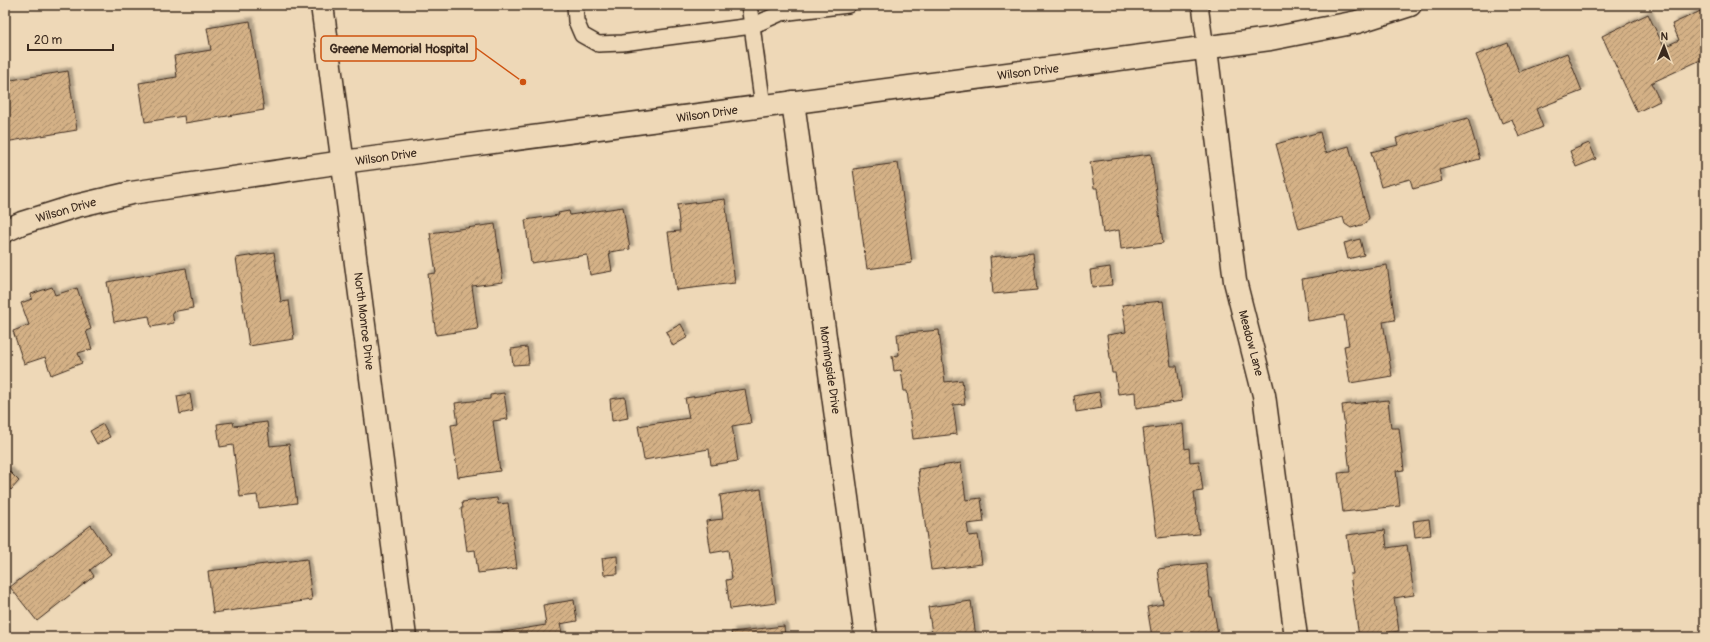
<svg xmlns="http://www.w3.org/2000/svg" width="1710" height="642" font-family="Pangolin,sans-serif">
<defs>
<pattern id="building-hatch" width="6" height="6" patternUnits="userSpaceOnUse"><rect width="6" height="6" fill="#d4b186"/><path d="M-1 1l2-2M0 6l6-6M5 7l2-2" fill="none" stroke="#ad906d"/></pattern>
<filter id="shadow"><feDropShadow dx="3.5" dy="-3.5" stdDeviation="1" flood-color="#0004"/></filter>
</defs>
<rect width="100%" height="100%" fill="#eed8b7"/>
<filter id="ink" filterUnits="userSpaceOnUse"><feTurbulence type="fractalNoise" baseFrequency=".025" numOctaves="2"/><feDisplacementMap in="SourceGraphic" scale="8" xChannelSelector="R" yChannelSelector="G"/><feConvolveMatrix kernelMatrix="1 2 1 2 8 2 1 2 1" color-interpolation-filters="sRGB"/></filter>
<g filter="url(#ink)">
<g fill="url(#building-hatch)" stroke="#3b2a1e" filter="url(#shadow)">
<polygon points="1705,9 1705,58 1651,83 1660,101 1637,112 1602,36 1648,14 1664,47 1679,40 1672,24"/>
<polygon points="250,21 264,110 185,123 184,116 145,122 139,83 177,77 174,56 211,50 207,28"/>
<polygon points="1508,43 1519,72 1567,53 1582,91 1536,109 1543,127 1519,137 1512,119 1502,123 1476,55"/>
<polygon points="68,71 77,130 5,142 5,81"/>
<polygon points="1468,118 1480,159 1439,170 1442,181 1413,189 1410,179 1381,187 1371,152 1398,145 1396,138"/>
<polygon points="1320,132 1325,153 1349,146 1369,218 1365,224 1351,228 1345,224 1343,217 1299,229 1276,144"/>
<polygon points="1589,143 1596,159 1576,167 1570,151"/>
<polygon points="1151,154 1163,243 1121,249 1119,230 1103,233 1097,188 1094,188 1090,162"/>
<polygon points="898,163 912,263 867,269 853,169"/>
<polygon points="725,199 735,283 676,290 668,232 680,231 677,205"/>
<polygon points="623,207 630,249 609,252 612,271 590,275 587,255 531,263 525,220 559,215 558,213 569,211 570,215"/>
<polygon points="495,224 503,282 472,286 478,329 436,335 428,274 436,273 430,233"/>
<polygon points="1360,239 1364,255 1348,259 1344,243"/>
<polygon points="274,252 281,302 289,301 294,339 249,346 236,258"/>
<polygon points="1033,253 1037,290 993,294 990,257"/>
<polygon points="1387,265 1395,320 1383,322 1392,376 1350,383 1344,346 1349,345 1344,315 1308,321 1302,279"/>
<polygon points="1110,267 1112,285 1092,287 1090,270"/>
<polygon points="186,268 193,308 172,312 174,323 151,327 149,316 114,322 107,282"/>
<polygon points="52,287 55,295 77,288 91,329 86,331 92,349 78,353 82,363 51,375 45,357 24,364 13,331 29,325 21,303 32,299 31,294"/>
<polygon points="1163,301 1171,366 1177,366 1182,401 1136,408 1135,392 1118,394 1115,373 1112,373 1107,335 1126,332 1122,305"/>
<polygon points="681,324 688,337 673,346 666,332"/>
<polygon points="939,330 945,382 962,380 965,404 953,405 957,434 913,439 907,391 904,391 901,370 894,371 892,356 899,355 897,334"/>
<polygon points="527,347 529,364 513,365 511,349"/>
<polygon points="745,389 751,423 732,426 738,461 711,465 709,449 644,460 638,426 689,418 685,398"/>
<polygon points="1099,392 1102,408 1076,412 1074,396"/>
<polygon points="504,393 508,419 493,421 500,471 458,477 451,425 458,424 455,403 490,399 490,395"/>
<polygon points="190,394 193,411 180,414 177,396"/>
<polygon points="625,397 628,418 612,421 610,399"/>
<polygon points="1388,400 1391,428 1399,428 1404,470 1396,471 1400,506 1343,512 1338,473 1350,472 1342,405"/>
<polygon points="233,422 234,426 267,422 270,446 289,444 297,503 259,508 257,495 240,497 233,445 220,447 217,424"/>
<polygon points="103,424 110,437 97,444 90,431"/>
<polygon points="1183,424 1185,449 1189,448 1190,462 1199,461 1203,491 1194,492 1199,534 1157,538 1143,429"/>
<polygon points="961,463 966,500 981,498 984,522 967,524 969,536 978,535 982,564 931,570 918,469"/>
<polygon points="8,470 19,481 11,490 5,484 5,474"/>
<polygon points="761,489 776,603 730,609 726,580 732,579 728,550 711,553 706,521 723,519 720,495"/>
<polygon points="497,498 498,504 508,503 517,568 478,573 475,550 467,551 461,508 463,508 462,502"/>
<polygon points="1429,519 1431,535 1415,537 1413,521"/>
<polygon points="91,525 111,554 90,570 94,576 37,621 10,587"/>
<polygon points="1385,530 1387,548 1407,545 1414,595 1394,598 1399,631 1359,637 1350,574 1353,574 1347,535"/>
<polygon points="617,556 618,574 604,575 602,558"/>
<polygon points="307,559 312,600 213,613 208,571"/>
<polygon points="1206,563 1210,598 1212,598 1218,634 1199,637 1152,637 1147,607 1163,604 1158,569"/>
<polygon points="574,600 577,621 560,624 563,637 486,637 485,635 546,625 543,605"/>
<polygon points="971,601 976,637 926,637 925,634 932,633 928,607"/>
<polygon points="784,626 785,637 732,637 731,632"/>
</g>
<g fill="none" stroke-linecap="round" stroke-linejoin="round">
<g stroke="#3b2a1e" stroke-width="18">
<g id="lane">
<polyline points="575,5 576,21 582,35 598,44 622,43 752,26 749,5"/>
<polyline points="1200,5 1206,49"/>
<polyline points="763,106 752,26 781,13 848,5"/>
</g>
</g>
<g stroke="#3b2a1e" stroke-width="25">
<g id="street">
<polyline points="322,5 405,637"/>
<polyline points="1206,49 1235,281 1264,395 1296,637"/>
<polyline points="793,102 866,637"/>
<polyline points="5,231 22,223 76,206 131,193 343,162 1270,39 1357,22 1410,5"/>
</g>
</g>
<use href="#lane" stroke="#eed8b7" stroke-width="15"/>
<use href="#street" stroke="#eed8b7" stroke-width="22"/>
</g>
</g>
<g text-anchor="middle" stroke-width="3.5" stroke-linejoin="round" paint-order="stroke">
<g font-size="12" fill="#3b2a1e" stroke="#eed8b7">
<text transform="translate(1028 72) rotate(-7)" y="4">Wilson Drive</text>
<text transform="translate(707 114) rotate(-8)" y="4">Wilson Drive</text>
<text transform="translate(386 157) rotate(-8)" y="4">Wilson Drive</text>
<text transform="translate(66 210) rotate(-16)" y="4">Wilson Drive</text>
<text transform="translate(364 321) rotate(83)" y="4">North Monroe Drive</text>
<text transform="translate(1251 343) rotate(75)" y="4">Meadow Lane</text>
<text transform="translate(830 370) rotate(82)" y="4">Morningside Drive</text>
</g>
</g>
<path fill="none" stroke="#ce520f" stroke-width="1.5" d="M523 82L476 48"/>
<circle fill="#ce520f" stroke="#eed8b7" stroke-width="1.5" cx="523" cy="82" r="4"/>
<rect fill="#eed8b7" stroke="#ce520f" stroke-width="1.5" x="321" y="36" width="155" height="25" rx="4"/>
<g font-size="13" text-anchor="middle" font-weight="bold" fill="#3b2a1e">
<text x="399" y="53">Greene Memorial Hospital</text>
</g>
<rect width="1710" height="642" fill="none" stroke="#eed8b7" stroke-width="20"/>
<rect x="10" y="10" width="1690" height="622" fill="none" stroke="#3b2a1e" stroke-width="1.5" filter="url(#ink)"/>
<g transform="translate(1664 46) rotate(1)" stroke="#eed8b7" stroke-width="3" paint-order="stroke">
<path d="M0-3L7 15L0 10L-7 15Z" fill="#3b2a1e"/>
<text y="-6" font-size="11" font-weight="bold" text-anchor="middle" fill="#3b2a1e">N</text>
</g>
<path d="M28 44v6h85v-6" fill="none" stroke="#3b2a1e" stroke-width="2"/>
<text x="34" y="44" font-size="12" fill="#3b2a1e" stroke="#eed8b7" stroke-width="3" paint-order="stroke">20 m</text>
</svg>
